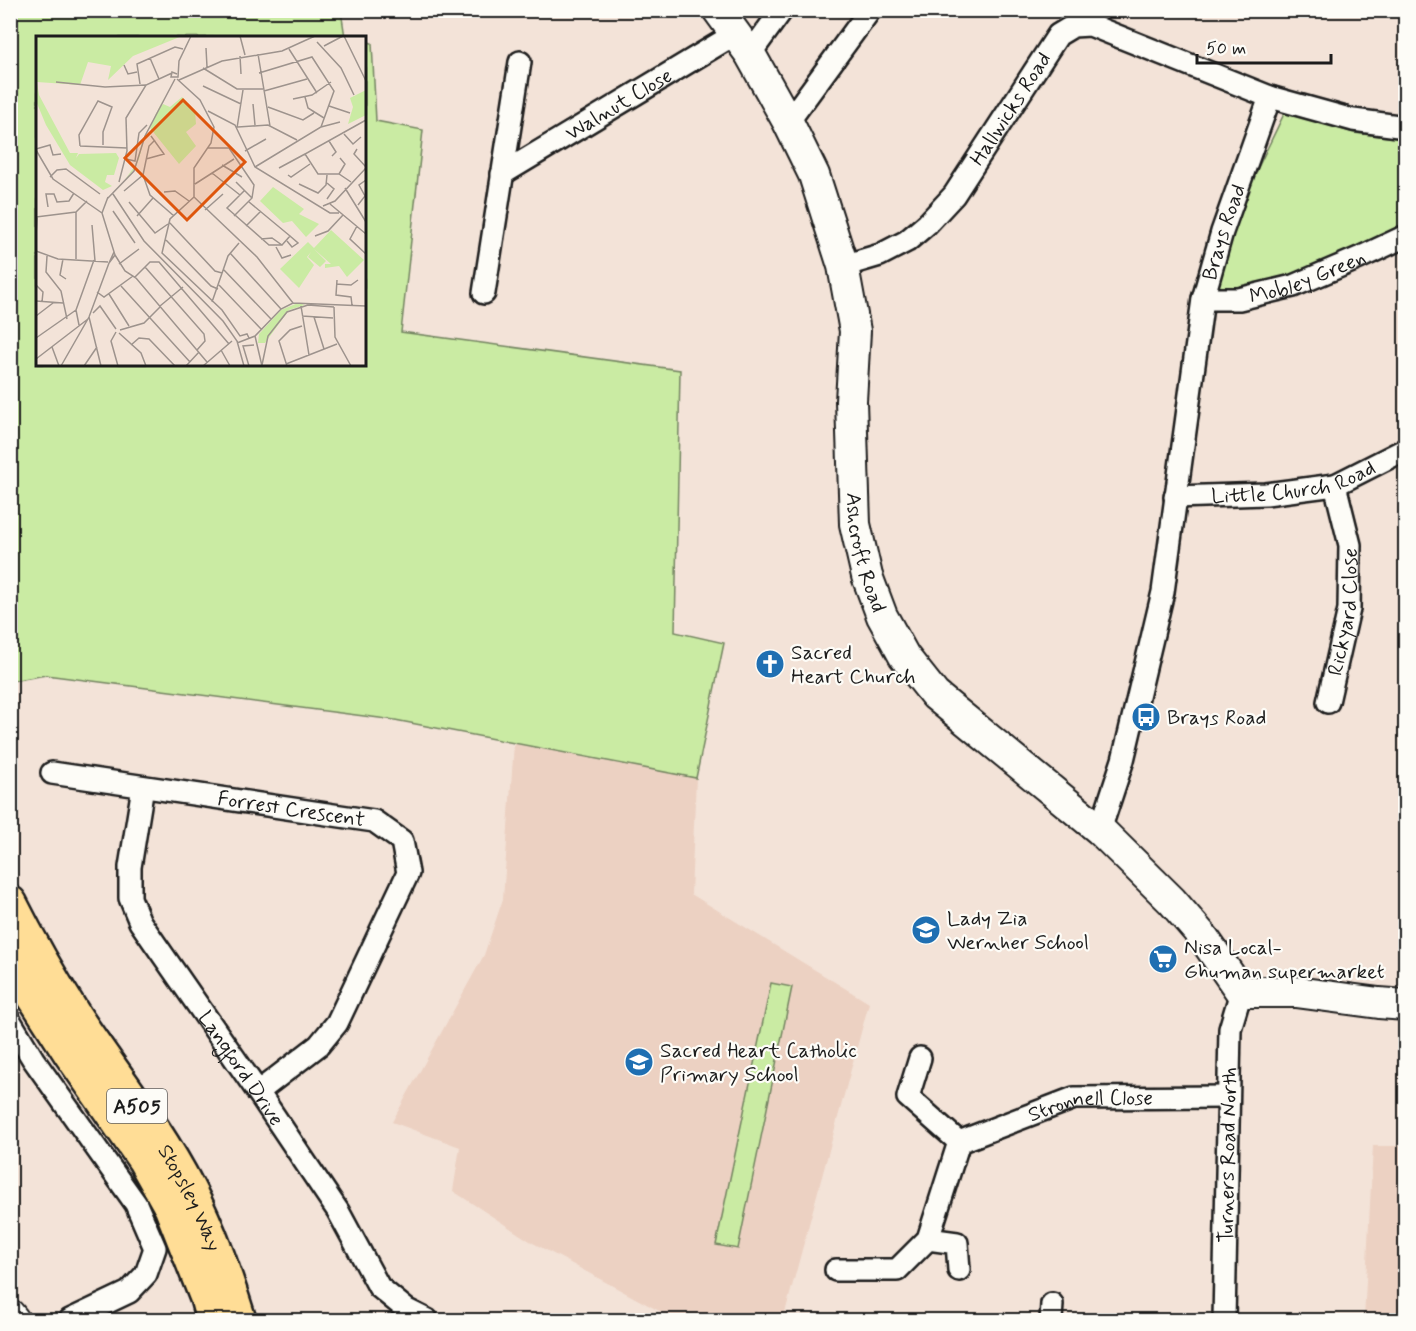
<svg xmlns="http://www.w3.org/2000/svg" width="1416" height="1331" font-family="Mynerve,sans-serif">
<rect width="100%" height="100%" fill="#f3e3d8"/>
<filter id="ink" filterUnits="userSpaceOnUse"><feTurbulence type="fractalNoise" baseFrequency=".0167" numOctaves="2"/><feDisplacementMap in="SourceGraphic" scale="12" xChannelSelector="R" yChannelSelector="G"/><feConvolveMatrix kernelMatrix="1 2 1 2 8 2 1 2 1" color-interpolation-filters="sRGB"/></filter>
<g filter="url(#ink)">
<g fill="#ecd1c2">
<polygon points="514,743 696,778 691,894 869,1003 783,1320 676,1320 533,1243 453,1191 460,1147 392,1122 484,955 503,899"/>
<polygon points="1373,1146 1405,1146 1405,1320 1364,1320"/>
</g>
<g fill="#caeba3" stroke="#738460" stroke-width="1.5">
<polygon points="11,10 341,11 345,37 38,38 38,364 364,364 365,41 372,43 376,121 423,130 401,332 680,370 675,632 724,643 696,778 395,720 46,675 11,681"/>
<polygon points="1285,112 1354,133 1405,139 1405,229 1290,279 1245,291 1213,291 1252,180"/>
<polygon points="771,983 792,987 738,1249 716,1245"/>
</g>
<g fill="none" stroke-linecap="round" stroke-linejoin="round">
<g stroke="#1c1c1c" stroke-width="26">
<g id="street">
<polyline points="750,54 782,10"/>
<polyline points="788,122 870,10"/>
<path id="s1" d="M502,174L735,34"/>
<path id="s2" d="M843,266L880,255L907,241L927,224L954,195L1058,35L1073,26L1090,25L1270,97L1353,120L1406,127"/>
<polyline points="484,293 520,62"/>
<path id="s3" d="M1203,299H1239L1293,286L1359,258L1406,236"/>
<path id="s4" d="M1175,497L1266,494L1335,485L1406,449"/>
<path id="s5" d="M1328,702L1349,609L1350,545L1335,485"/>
<path id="s6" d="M52,773L374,821L402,841L408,873L337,1023L319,1045L258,1092"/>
<path id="s7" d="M143,787L130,867V898L140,922L258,1092L338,1211L379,1287L407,1310L427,1320"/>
<path id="s8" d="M1100,830L1123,760L1163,592L1203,299L1222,232L1270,97"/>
<polyline points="10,1021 33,1059 136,1204 155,1248 146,1274 129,1292 70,1320"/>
<polyline points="920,1058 908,1097 959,1142"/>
<polyline points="928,1239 957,1243 959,1270"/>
<path id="s9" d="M836,1270H897L928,1239L959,1142L1074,1098L1228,1097"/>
<polyline points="1051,1320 1052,1304"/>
<path id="s10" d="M1224,1320L1230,1029L1241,992"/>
</g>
</g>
<g stroke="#1c1c1c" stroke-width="34">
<g id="secondary">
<path id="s11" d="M718,10L750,54L788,122L814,175L843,266L855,331L851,401L855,524L867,576L882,616L904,656L935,695L1100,830L1172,901L1203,937L1241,992H1296L1379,1003L1406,1005"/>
<polyline points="10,1315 14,1320"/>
</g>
</g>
<g stroke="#1c1c1c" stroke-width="38">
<g id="primary">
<path id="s12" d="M10,903C29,941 50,978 73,1014C111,1072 156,1127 188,1189C210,1231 225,1275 239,1320"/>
<polyline points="10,959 71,1054 144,1159 171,1207 207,1298 213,1320"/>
</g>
</g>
<use href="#street" stroke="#fdfcf7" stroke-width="21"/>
<use href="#secondary" stroke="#fdfcf7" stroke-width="30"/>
<use href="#primary" stroke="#ffdd96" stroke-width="33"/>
</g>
</g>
<defs>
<g id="church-disc" transform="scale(1.5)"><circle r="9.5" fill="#1f6fb2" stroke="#fdfcf7"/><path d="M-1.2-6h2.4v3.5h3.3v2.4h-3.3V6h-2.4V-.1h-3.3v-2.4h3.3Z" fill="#fff"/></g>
<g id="bus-disc" transform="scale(1.5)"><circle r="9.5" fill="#1f6fb2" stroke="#fdfcf7"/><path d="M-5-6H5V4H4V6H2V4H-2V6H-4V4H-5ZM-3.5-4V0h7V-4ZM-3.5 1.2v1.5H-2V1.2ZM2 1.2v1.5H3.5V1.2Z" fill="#fff"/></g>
<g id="school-disc" transform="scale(1.5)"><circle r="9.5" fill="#1f6fb2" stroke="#fdfcf7"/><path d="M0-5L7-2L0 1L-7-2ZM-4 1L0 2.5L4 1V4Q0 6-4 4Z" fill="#fff"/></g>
<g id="supermarket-disc" transform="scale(1.5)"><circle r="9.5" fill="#1f6fb2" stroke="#fdfcf7"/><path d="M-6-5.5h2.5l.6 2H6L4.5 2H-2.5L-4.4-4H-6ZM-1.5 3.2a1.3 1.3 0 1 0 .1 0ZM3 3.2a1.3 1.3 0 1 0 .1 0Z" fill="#fff"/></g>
</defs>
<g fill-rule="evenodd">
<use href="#church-disc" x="770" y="664"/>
<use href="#bus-disc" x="1146" y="717"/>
<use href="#school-disc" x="926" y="930"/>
<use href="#supermarket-disc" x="1163" y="959"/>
<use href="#school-disc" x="639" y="1062"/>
</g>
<g text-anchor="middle" stroke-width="4.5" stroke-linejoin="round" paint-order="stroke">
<rect fill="#fdfcf7" stroke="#605f5e" stroke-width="1.5" x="107" y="1089" width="60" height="34" rx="4.5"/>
<g font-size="20" font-weight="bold" fill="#1c1c1c">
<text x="137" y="1113">A505</text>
</g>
<g font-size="21" fill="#1c1c1c" stroke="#fdfcf7">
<text dy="7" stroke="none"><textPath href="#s1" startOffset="136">Walnut Close</textPath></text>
<text dy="7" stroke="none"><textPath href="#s2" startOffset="238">Hallwicks Road</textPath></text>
<text dy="7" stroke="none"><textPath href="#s8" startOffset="612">Brays Road</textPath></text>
<text dy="7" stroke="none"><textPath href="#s3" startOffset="108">Mobley Green</textPath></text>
<text dy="7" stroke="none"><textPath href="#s4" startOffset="120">Little Church Road</textPath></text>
<text dy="7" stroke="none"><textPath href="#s11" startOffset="576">Ashcroft Road</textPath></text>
<text dy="7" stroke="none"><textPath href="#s5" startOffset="92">Rickyard Close</textPath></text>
<text dy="7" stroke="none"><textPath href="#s6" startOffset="242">Forrest Crescent</textPath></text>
<text dy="7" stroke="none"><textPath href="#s7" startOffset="316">Langford Drive</textPath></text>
<text dy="7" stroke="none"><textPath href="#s9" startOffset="345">Stronnell Close</textPath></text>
<text dy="7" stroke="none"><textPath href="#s10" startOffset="165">Turners Road North</textPath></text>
<text dy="7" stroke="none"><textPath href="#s12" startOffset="346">Stopsley Way</textPath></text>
</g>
<g font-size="21" fill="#1c1c1c" stroke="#fdfcf7" text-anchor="start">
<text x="791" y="659">Sacred<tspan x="791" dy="24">Heart Church</tspan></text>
<text x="1167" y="724">Brays Road</text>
<text x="947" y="925">Lady Zia<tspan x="947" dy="24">Wernher School</tspan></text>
<text x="1184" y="954">Nisa Local-<tspan x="1184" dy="24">Ghuman supermarket</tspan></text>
<text x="660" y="1057">Sacred Heart Catholic<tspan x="660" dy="24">Primary School</tspan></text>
</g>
</g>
<g transform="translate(36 36)">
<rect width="330" height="330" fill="#f3e3d8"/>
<path d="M0,0H146L97,20L72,44L75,30L52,26L44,49L1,46L3,59L34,117H42L40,122L43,118L80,117L83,122L78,139H71L69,146L76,150L67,154L34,129L10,89L0,65ZM330,54V79L312,88L317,71L314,62ZM129,60L123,73L127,68L134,71L146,61L159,75L160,88L150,96L160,110L143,128L114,92L121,75L108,103L103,123L101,128L99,132L95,137L88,145L101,127L107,103ZM237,151L268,173L263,178L283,188L270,201L256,185L247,187L224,165ZM295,194L328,224L311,241L303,230L289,232V228H295L278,213L290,225L284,231L272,221L275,216L271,221L278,229L263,252L244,233L272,206L278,212ZM262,267L269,269L253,274L229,307H222L223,298L245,274Z" fill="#caeba3"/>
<path fill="none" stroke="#9d938d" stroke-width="1.5" d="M204,0L209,19M308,0L330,45M281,6L305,32L318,59M288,10L307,0M170,12L171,31M253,13L281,57M222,18L234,90M204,20L205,38M114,22L123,43M88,29L92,38L101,36M167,32L201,53H227M141,38L136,36L135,41H142L143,25L155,0M141,43L164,64L178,91L175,107L158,132V161L221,221L257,267M143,44L186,25L246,15L279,0M20,46L69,51L110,49M104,48L101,28L139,11L147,13M167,50L205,68M228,55L271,43M269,61L272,72L288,82M257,63L276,59L295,46M217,68L219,89M293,70L314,77M232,71L267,84L278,77M172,75L199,89L219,131L294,177H303M202,91L232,89L261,104M285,91L304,86M201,92L207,54M308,98L317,108L325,101M119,104L113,110L107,139L114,159L138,180M293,105L300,116L296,120M44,110L43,99L62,65L76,71L67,96V109M44,110L91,112M172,112H193L218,149L216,162L198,180M0,113L14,109L17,119L25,118M321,113L318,118L330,131M0,114L17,143L66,177M209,115L230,103M90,123L99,125L103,97L111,89M110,123L128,118L115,100M186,129L206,141M219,131L285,91L298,55L276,21L223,37M243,132L269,118M176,137L204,159M303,138L309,128L304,122M252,139L255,141L274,128M14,141L21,134L30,133L64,158M83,146L91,115L90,82L110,49L136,37M200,146L216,162M315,146L303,138H282L269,118L330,84M159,148L198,123M263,148L282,157L290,149L291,139M309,152L330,186M88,155L107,139M208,155L191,172L233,209H246M128,156L139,155L153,165M77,158L108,205L187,285L201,305L208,330M72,161L66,177L79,219L73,227L78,216M158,161L134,183L126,217L186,274L204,300L211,298L213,302M71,163L98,135L109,100L139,43M291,163L298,153L291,147M93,166L119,197L132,188M213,166L254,200L246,209L236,202L225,203M294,168L330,198M322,169L329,160L323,149L330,144M287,170L299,165L330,132M12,171L10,158H18L21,166L33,165L38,157M169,174L187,158M77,175L99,207M40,176V223M101,180L117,162M0,181L40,176L51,165M133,186L179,235L186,237M56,189L59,225M210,190L225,175M321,190L314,203L330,218M0,200L1,181M279,200L292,195L307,179M130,204L175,250L182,253M251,205L256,211L262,207L254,200M240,211L246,222L255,219M0,215L22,223L72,226M194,217L245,273M79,219L89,235L100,242L171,326M11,220L10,236L25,255L31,283M27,223L24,239L30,243M83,228L103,213M109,231L168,298L169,305L161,314M187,233L235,283M99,241L114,226H123L193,308M301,244L300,259L315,261L316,269M300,248L315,249L322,244M0,249L7,256L6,266M183,249L226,294M85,250L154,326M61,256L68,261L97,240M73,258L93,290M0,265L27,267M176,266L192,220L203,207M124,270L147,251M265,270L273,319M298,271L299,301L315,330M57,277L64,270L80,293M0,280L17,267M266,280L297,282M53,281L65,330M278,281L288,313M43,289L40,274L58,224M84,294L108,287L124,271M80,296L75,305L82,330M83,297L105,317L110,330M219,300L226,330M0,302L40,274M201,307L219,300L245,273L257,267L330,270M95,309L103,302L113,303L139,330M16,311L23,330M185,314L194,330M0,323L52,283M250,328L301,308M226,329L232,300L251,276L272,269L298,271M25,330L53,281L73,227M48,330L61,311M150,330L163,316M167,330L196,305M213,330L207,310L218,309M251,330L243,305L254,294L266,290"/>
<path fill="#de560d" fill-opacity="0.15" stroke="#de560d" stroke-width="3" d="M147,64L209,126L151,184L89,122Z"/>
<rect width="330" height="330" fill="none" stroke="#1c1c1c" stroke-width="3"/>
</g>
<rect width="1416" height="1331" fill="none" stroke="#fdfcf7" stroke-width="36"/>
<rect x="18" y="18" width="1380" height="1295" fill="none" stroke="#1c1c1c" stroke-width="2" filter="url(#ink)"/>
<path d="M1197 54v9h134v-9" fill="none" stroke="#1c1c1c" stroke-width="3"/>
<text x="1206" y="54" font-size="18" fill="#1c1c1c" stroke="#fdfcf7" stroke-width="4.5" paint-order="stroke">50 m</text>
</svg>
